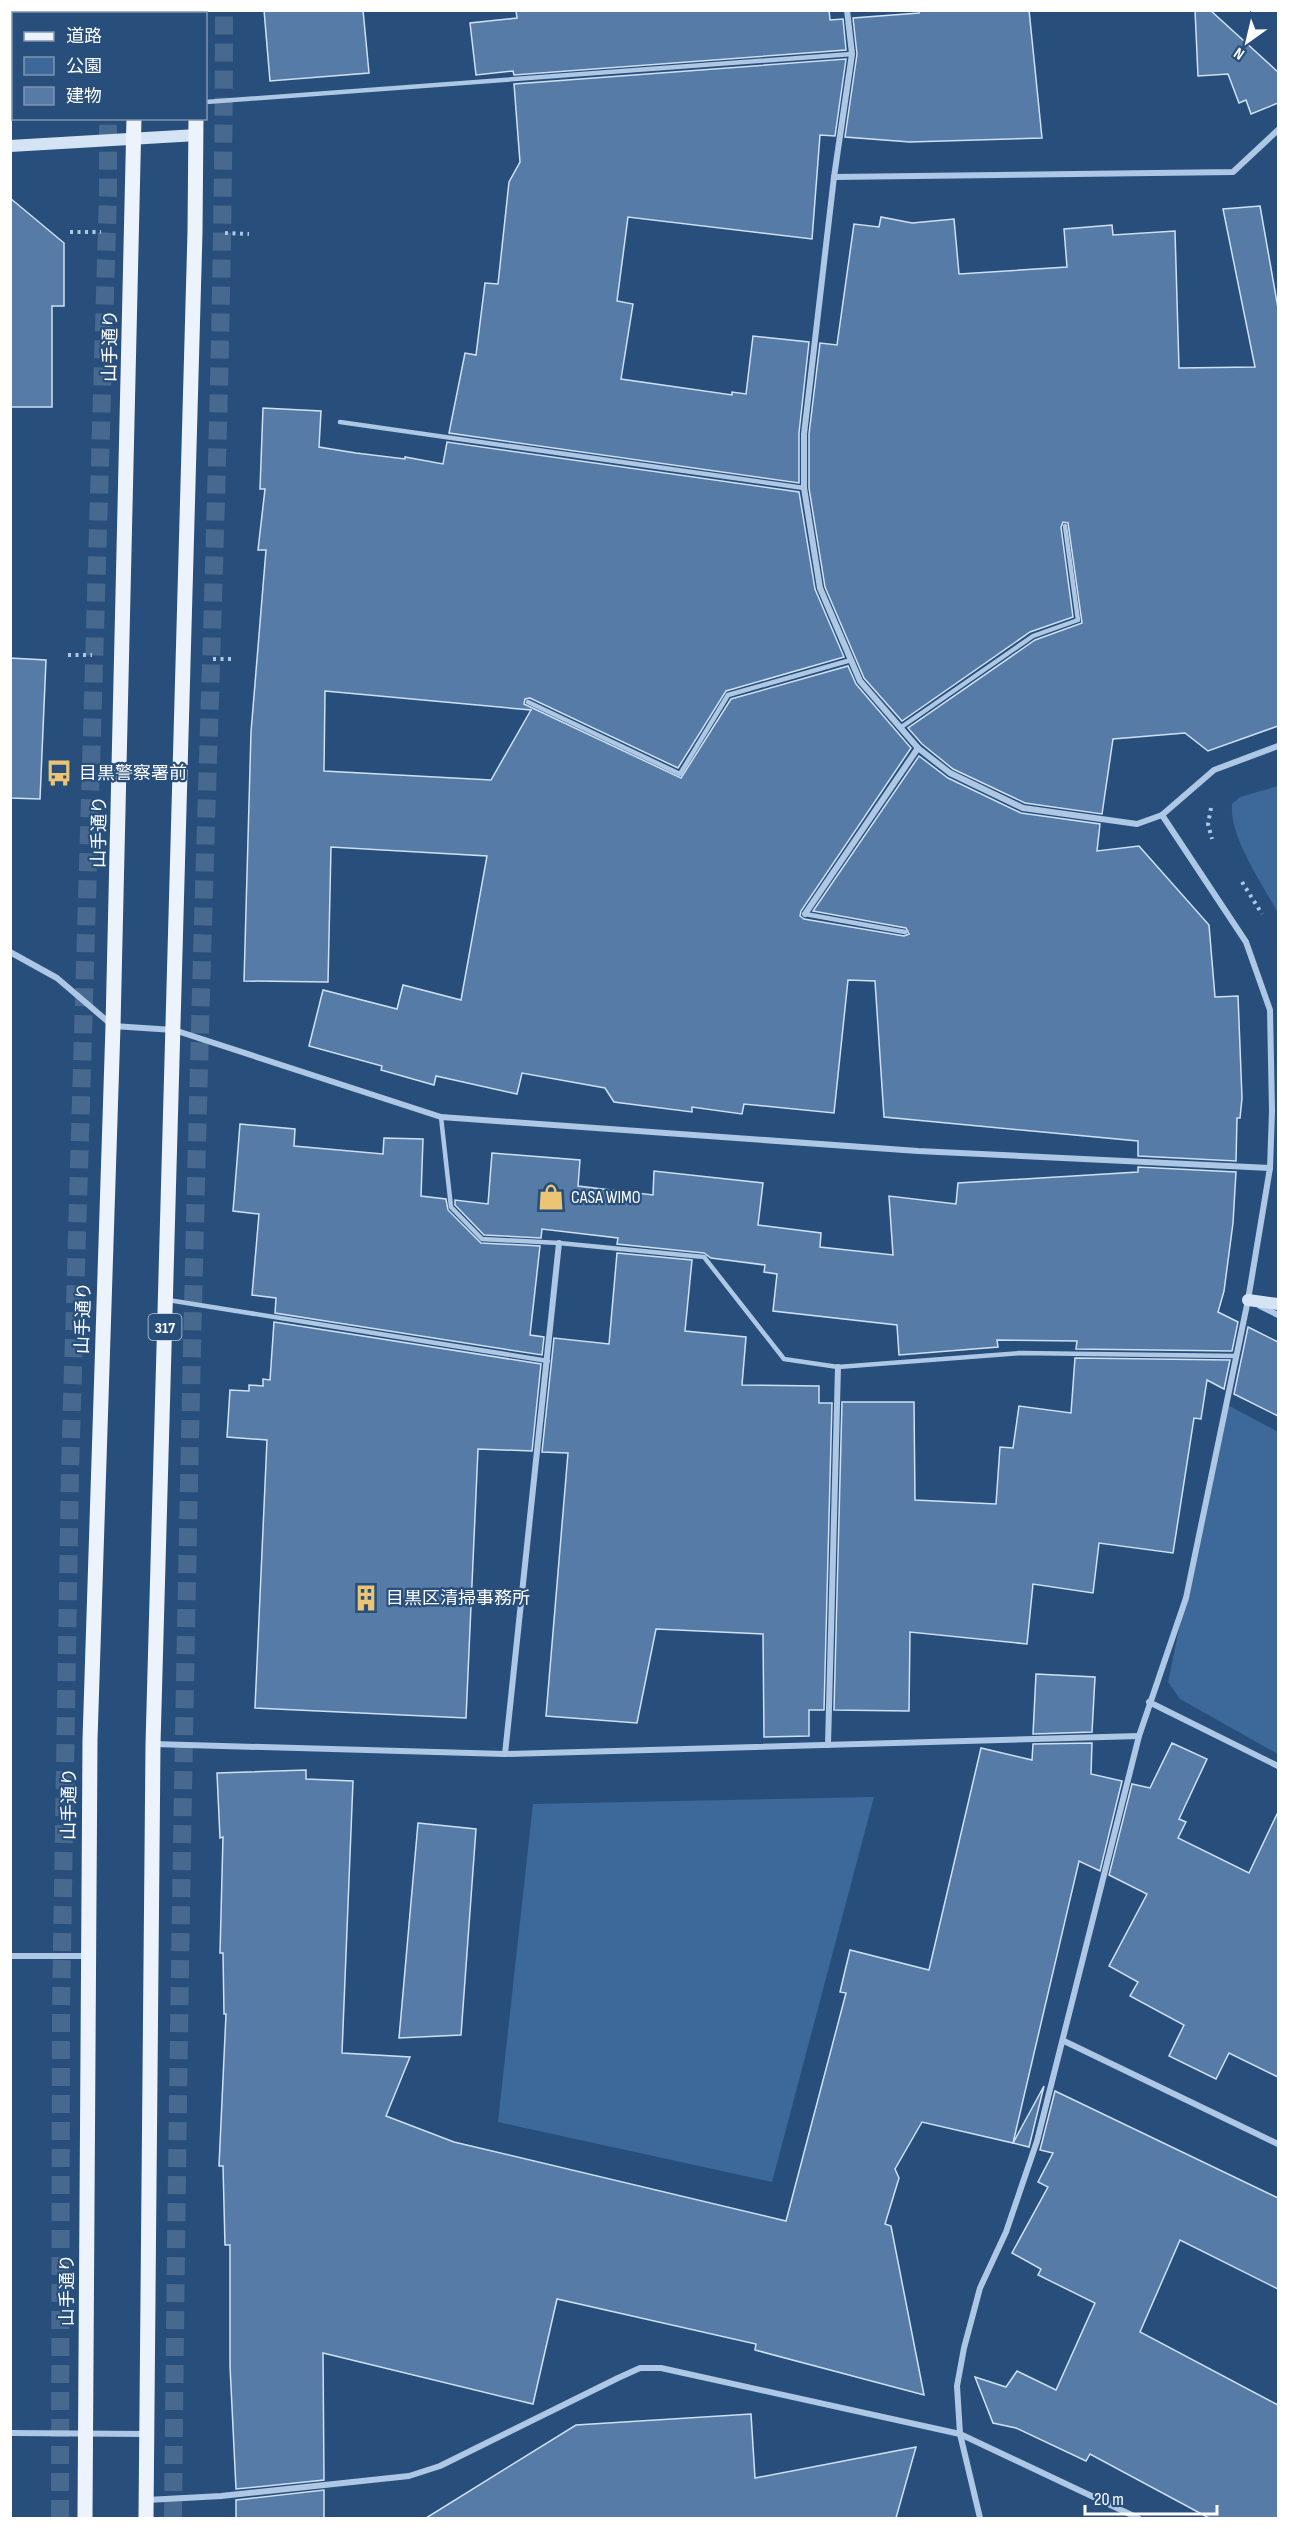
<svg xmlns="http://www.w3.org/2000/svg" width="1289" height="2529" font-family="'Sofia Sans Condensed','Noto Sans JP',sans-serif">
<rect width="100%" height="100%" fill="#284f7b"/>
<g fill="#3c6999">
<path d="M1278,786V913C1262,883 1229,837 1232,804L1240,797Z"/>
<polygon points="1226,1404 1278,1432 1278,1754 1180,1699 1168,1682"/>
<polygon points="874,1797 772,2182 498,2122 533,1804"/>
</g>
<g fill="#557ba6" stroke="#cfe1f3" stroke-width="1.5" fill-rule="evenodd">
<polygon points="264,10 363,10 369,73 270,81"/>
<polygon points="516,10 829,10 830,20 843,19 846,50 514,75 513,71 476,75 470,23 517,18"/>
<polygon points="919,10 1029,10 1042,138 910,142 845,137 857,54 853,18 919,13"/>
<polygon points="1195,10 1210,10 1278,72 1278,103 1251,114 1246,100 1239,103 1228,74 1198,76"/>
<polygon points="846,59 835,136 820,135 812,239 628,217 617,301 633,304 621,379 732,395 732,392 746,394 753,336 809,342 799,433 799,483 449,433 465,353 476,355 485,283 498,284 509,182 520,162 514,84"/>
<polygon points="10,198 64,243 64,306 52,306 52,407 10,407"/>
<polygon points="1260,206 1278,308 1278,726 1208,751 1185,733 1113,739 1102,814 1025,803 953,769 922,744 908,728 1035,640 1082,623 1068,523 1063,522 1061,527 1073,617 1030,632 902,721 864,678 825,587 809,488 809,434 820,343 837,345 854,224 879,227 881,217 912,223 954,219 959,274 1067,267 1064,229 1112,225 1113,235 1175,231 1179,368 1255,367 1223,209"/>
<path d="M263,408L321,411L319,447L356,453L405,459V457L443,464L447,442L799,492L815,589L844,657L726,691L678,768L530,698L525,699L524,704L681,778L731,699L848,666L856,684L911,748L801,911L800,916L804,919L904,936L909,934L906,928L813,911L919,756L948,778L1021,813L1100,824L1097,851L1139,846L1209,925L1215,997L1238,996L1242,1098L1240,1118H1237L1236,1161L1138,1156V1141L884,1117L875,981L848,980L834,1113L744,1104L742,1114L692,1107V1112L614,1102L605,1088L522,1073L517,1094L436,1076L434,1085L381,1070L382,1066L309,1046L323,990L397,1009L403,985L461,1000L487,856L331,847L328,982L244,981L251,732L266,550H258L265,489H260ZM325,691L531,710L491,780L324,771Z"/>
<polygon points="10,658 46,660 40,799 10,798"/>
<polygon points="240,1124 295,1129 294,1146 383,1154 384,1138 423,1139 421,1196 446,1199 448,1210 481,1243 540,1246 530,1335 544,1337 542,1355 275,1313 276,1298 252,1295 259,1214 233,1211"/>
<polygon points="492,1153 580,1160 578,1186 653,1195 654,1171 763,1183 758,1225 821,1233 820,1247 893,1255 889,1196 956,1204 958,1183 1138,1172 1138,1167 1236,1172 1233,1223 1224,1291 1218,1312 1238,1322 1232,1351 1076,1349 1077,1341 997,1340 998,1347 899,1355 897,1325 773,1311 777,1274 764,1272 765,1265 711,1258 704,1253 617,1244 618,1238 542,1229 541,1238 484,1235 455,1205 455,1200 488,1204"/>
<polygon points="617,1253 692,1260 685,1331 746,1337 742,1385 819,1386 819,1403 832,1403 824,1710 809,1710 809,1736 764,1737 763,1634 656,1629 637,1723 546,1716 568,1453 542,1452 554,1338 609,1344"/>
<polygon points="274,1322 541,1364 532,1451 478,1449 466,1718 255,1708 267,1440 227,1437 230,1390 249,1391 249,1385 263,1386 263,1379 270,1380"/>
<polygon points="1248,1327 1278,1342 1278,1416 1234,1394"/>
<polygon points="1075,1358 1230,1360 1224,1389 1207,1380 1201,1419 1194,1418 1173,1553 1099,1543 1093,1593 1033,1584 1027,1644 910,1632 909,1711 834,1710 842,1402 914,1402 915,1500 996,1504 1000,1447 1013,1448 1019,1406 1071,1413"/>
<polygon points="1036,1674 1095,1677 1092,1732 1033,1734"/>
<polygon points="1092,1743 1091,1774 1122,1781 1100,1871 1079,1861 1013,2143 922,2122 895,2169 899,2178 885,2224 891,2226 924,2395 755,2350 756,2344 557,2299 533,2404 323,2353 324,2480 236,2489 230,2366 230,2245 225,2245 223,2166 219,2166 226,2014 224,2014 223,1953 220,1953 223,1837 220,1838 217,1773 306,1770 306,1779 353,1781 342,2053 410,2057 386,2116 454,2142 786,2221 846,1993 840,1992 850,1950 929,1970 981,1748 1032,1760 1033,1744"/>
<polygon points="1172,1743 1207,1759 1179,1819 1186,1822 1178,1838 1249,1873 1278,1812 1278,2077 1229,2053 1216,2079 1169,2056 1184,2025 1130,1996 1138,1982 1109,1966 1147,1894 1109,1875 1132,1784 1150,1788"/>
<polygon points="418,1823 476,1829 461,2035 399,2038"/>
<polygon points="1044,2086 1029,2147 1013,2143"/>
<polygon points="1055,2091 1278,2198 1278,2289 1180,2240 1140,2332 1278,2405 1278,2518 1209,2518 1090,2454 1086,2461 1016,2428 993,2423 975,2377 1006,2387 1017,2371 1056,2390 1095,2303 1038,2275 1041,2269 1012,2253 1048,2187 1038,2182 1053,2153 1040,2150"/>
<polygon points="751,2414 755,2478 916,2447 896,2518 426,2518 576,2425"/>
<polygon points="324,2490 324,2518 236,2518 236,2500"/>
</g>
<g fill="none" stroke-linecap="round" stroke-linejoin="round">
<g stroke="#48698f" stroke-width="18" stroke-dasharray="18 9" stroke-linecap="butt">
<polyline points="107,10 107,14"/>
<polyline points="60,2518 61,2008 70,1471 108,193 108,118"/>
<path d="M173,2518C178,2010 187,1502 201,993C210,666 224,338 224,10"/>
</g>
<g stroke="#adc7e4" stroke-width="4" stroke-dasharray="3 4.5" stroke-linecap="butt">
<polyline points="70,232 101,232"/>
<polyline points="225,233 249,234"/>
<polyline points="68,655 92,655"/>
<polyline points="213,659 233,659"/>
<polyline points="1211,808 1208,824 1212,839"/>
<polyline points="1242,882 1262,914"/>
</g>
<g stroke="#adc7e4" stroke-width="4.5">
<polyline points="206,102 852,54"/>
<polyline points="340,422 804,488"/>
<polyline points="528,702 680,774 728,695 851,660"/>
<polyline points="900,728 1033,636 1078,620 1065,526"/>
<polyline points="805,914 905,932"/>
<polyline points="441,1117 451,1207 482,1239 559,1243 704,1257 784,1359 838,1367 1020,1353 1237,1356"/>
<polyline points="168,1300 548,1361"/>
</g>
<g stroke="#adc7e4" stroke-width="6">
<polyline points="847,10 852,54 834,177 804,434 804,488 820,588 860,681 918,748 950,773 1023,808 1137,824 1162,815 1214,770 1278,746"/>
<polyline points="834,177 1233,172 1278,130"/>
<polyline points="805,914 918,748"/>
<polyline points="10,952 57,978 113,1026 174,1030 441,1117 918,1151 1270,1168"/>
<polyline points="1260,1306 1278,1315"/>
<polyline points="1149,1702 1278,1766"/>
<polyline points="153,1744 505,1754 1139,1736"/>
<polyline points="828,1745 838,1367"/>
<polyline points="505,1754 559,1243"/>
<polyline points="10,1956 87,1956"/>
<polyline points="1064,2041 1278,2144"/>
<polyline points="10,2433 145,2434"/>
<polyline points="147,2500 221,2496 409,2476 440,2466 618,2378 640,2368 661,2368 960,2434 1138,2518"/>
<polyline points="980,2518 960,2434 957,2386 964,2348 980,2288 1006,2232 1037,2141 1139,1736 1186,1598 1248,1300 1270,1168 1272,1111 1270,1010 1246,942 1162,815"/>
</g>
<g stroke="#d5e4f4" stroke-width="12">
<polyline points="10,146 197,135"/>
<polyline points="1248,1300 1278,1304"/>
</g>
<g stroke="#ecf3fc" stroke-width="15">
<polyline points="134,10 134,14"/>
<polyline points="197,14 197,10"/>
<polyline points="85,2518 90,1740 113,1026 134,118"/>
<polyline points="146,2518 153,1744 195,232 196,118"/>
</g>
</g>
<defs>
<g id="bus-bare" transform="scale(2.07)"><path d="M-5-6H5V4H4V6H2V4H-2V6H-4V4H-5ZM-3.5-4V0h7V-4ZM-3.5 1.2v1.5H-2V1.2ZM2 1.2v1.5H3.5V1.2Z" fill="#ebc573" stroke="#284f7b" stroke-width="2.5" paint-order="stroke"/></g>
<g id="shop-bare" transform="scale(2.07)"><path d="M-5-2.5h2.3a2.7 3.5 0 0 1 5.4 0H5L5.5 6h-11ZM-1.5-2.5h3a1.5 2.3 0 0 0-3 0Z" fill="#ebc573" stroke="#284f7b" stroke-width="2.5" paint-order="stroke"/></g>
<g id="building-bare" transform="scale(2.07)"><path d="M-4-6H4V6H1V3H-1V6H-4ZM-2.5-4.3h1.7v1.8h-1.7ZM.8-4.3h1.7v1.8H.8ZM-2.5-1h1.7V.8h-1.7ZM.8-1h1.7V.8H.8Z" fill="#ebc573" stroke="#284f7b" stroke-width="2.5" paint-order="stroke"/></g>
</defs>
<g fill-rule="evenodd">
<use href="#bus-bare" x="59" y="773"/>
<use href="#shop-bare" x="551" y="1197"/>
<use href="#building-bare" x="366" y="1598"/>
</g>
<g text-anchor="middle" stroke-width="4.5" stroke-linejoin="round" paint-order="stroke">
<rect fill="#284f7b" stroke="#becad7" stroke-width="1.5" x="148.5" y="1314" width="33" height="26" rx="4.5"/>
<g font-size="16" font-weight="bold" fill="#fff">
<text x="165" y="1333">317</text>
</g>
<g font-size="18" fill="#fff" stroke="#284f7b">
<text transform="translate(110 346) rotate(-89)" y="6">山手通り</text>
<text transform="translate(99 832) rotate(-89)" y="6">山手通り</text>
<text transform="translate(83 1318) rotate(-88)" y="6">山手通り</text>
<text transform="translate(69 1804) rotate(-89)" y="6">山手通り</text>
<text transform="translate(67 2290) rotate(-90)" y="6">山手通り</text>
</g>
<g font-size="18" fill="#fff" stroke="#284f7b" text-anchor="start">
<text x="79" y="779">目黒警察署前</text>
<text x="571" y="1203">CASA WIMO</text>
<text x="386" y="1604">目黒区清掃事務所</text>
</g>
</g>
<rect width="1289" height="2529" fill="none" stroke="#ffffff" stroke-width="24"/>
<rect x="12" y="12" width="195" height="108" fill="#284f7b" stroke="#7e95b0" stroke-width="1.5"/>
<rect x="24" y="32" width="30" height="9" fill="#ecf3fc" stroke="#7e95b0" stroke-width="1.5"/>
<text x="66" y="42" font-size="18" fill="#ffffff">道路</text>
<rect x="24" y="57" width="30" height="18" fill="#3c6999" stroke="#7e95b0" stroke-width="1.5"/>
<text x="66" y="72" font-size="18" fill="#ffffff">公園</text>
<rect x="24" y="87" width="30" height="18" fill="#557ba6" stroke="#7e95b0" stroke-width="1.5"/>
<text x="66" y="102" font-size="18" fill="#ffffff">建物</text>
<g transform="translate(1247 42) rotate(214)" stroke="#284f7b" stroke-width="4.5" paint-order="stroke">
<path d="M0-4.5L10 22L0 15L-10 22Z" fill="#ffffff"/>
<text y="-9" font-size="16" font-weight="bold" text-anchor="middle" fill="#ffffff">N</text>
</g>
<path d="M1085 2505v9h132v-9" fill="none" stroke="#ffffff" stroke-width="3"/>
<text x="1094" y="2505" font-size="18" fill="#ffffff" stroke="#284f7b" stroke-width="4.5" paint-order="stroke">20 m</text>
</svg>
